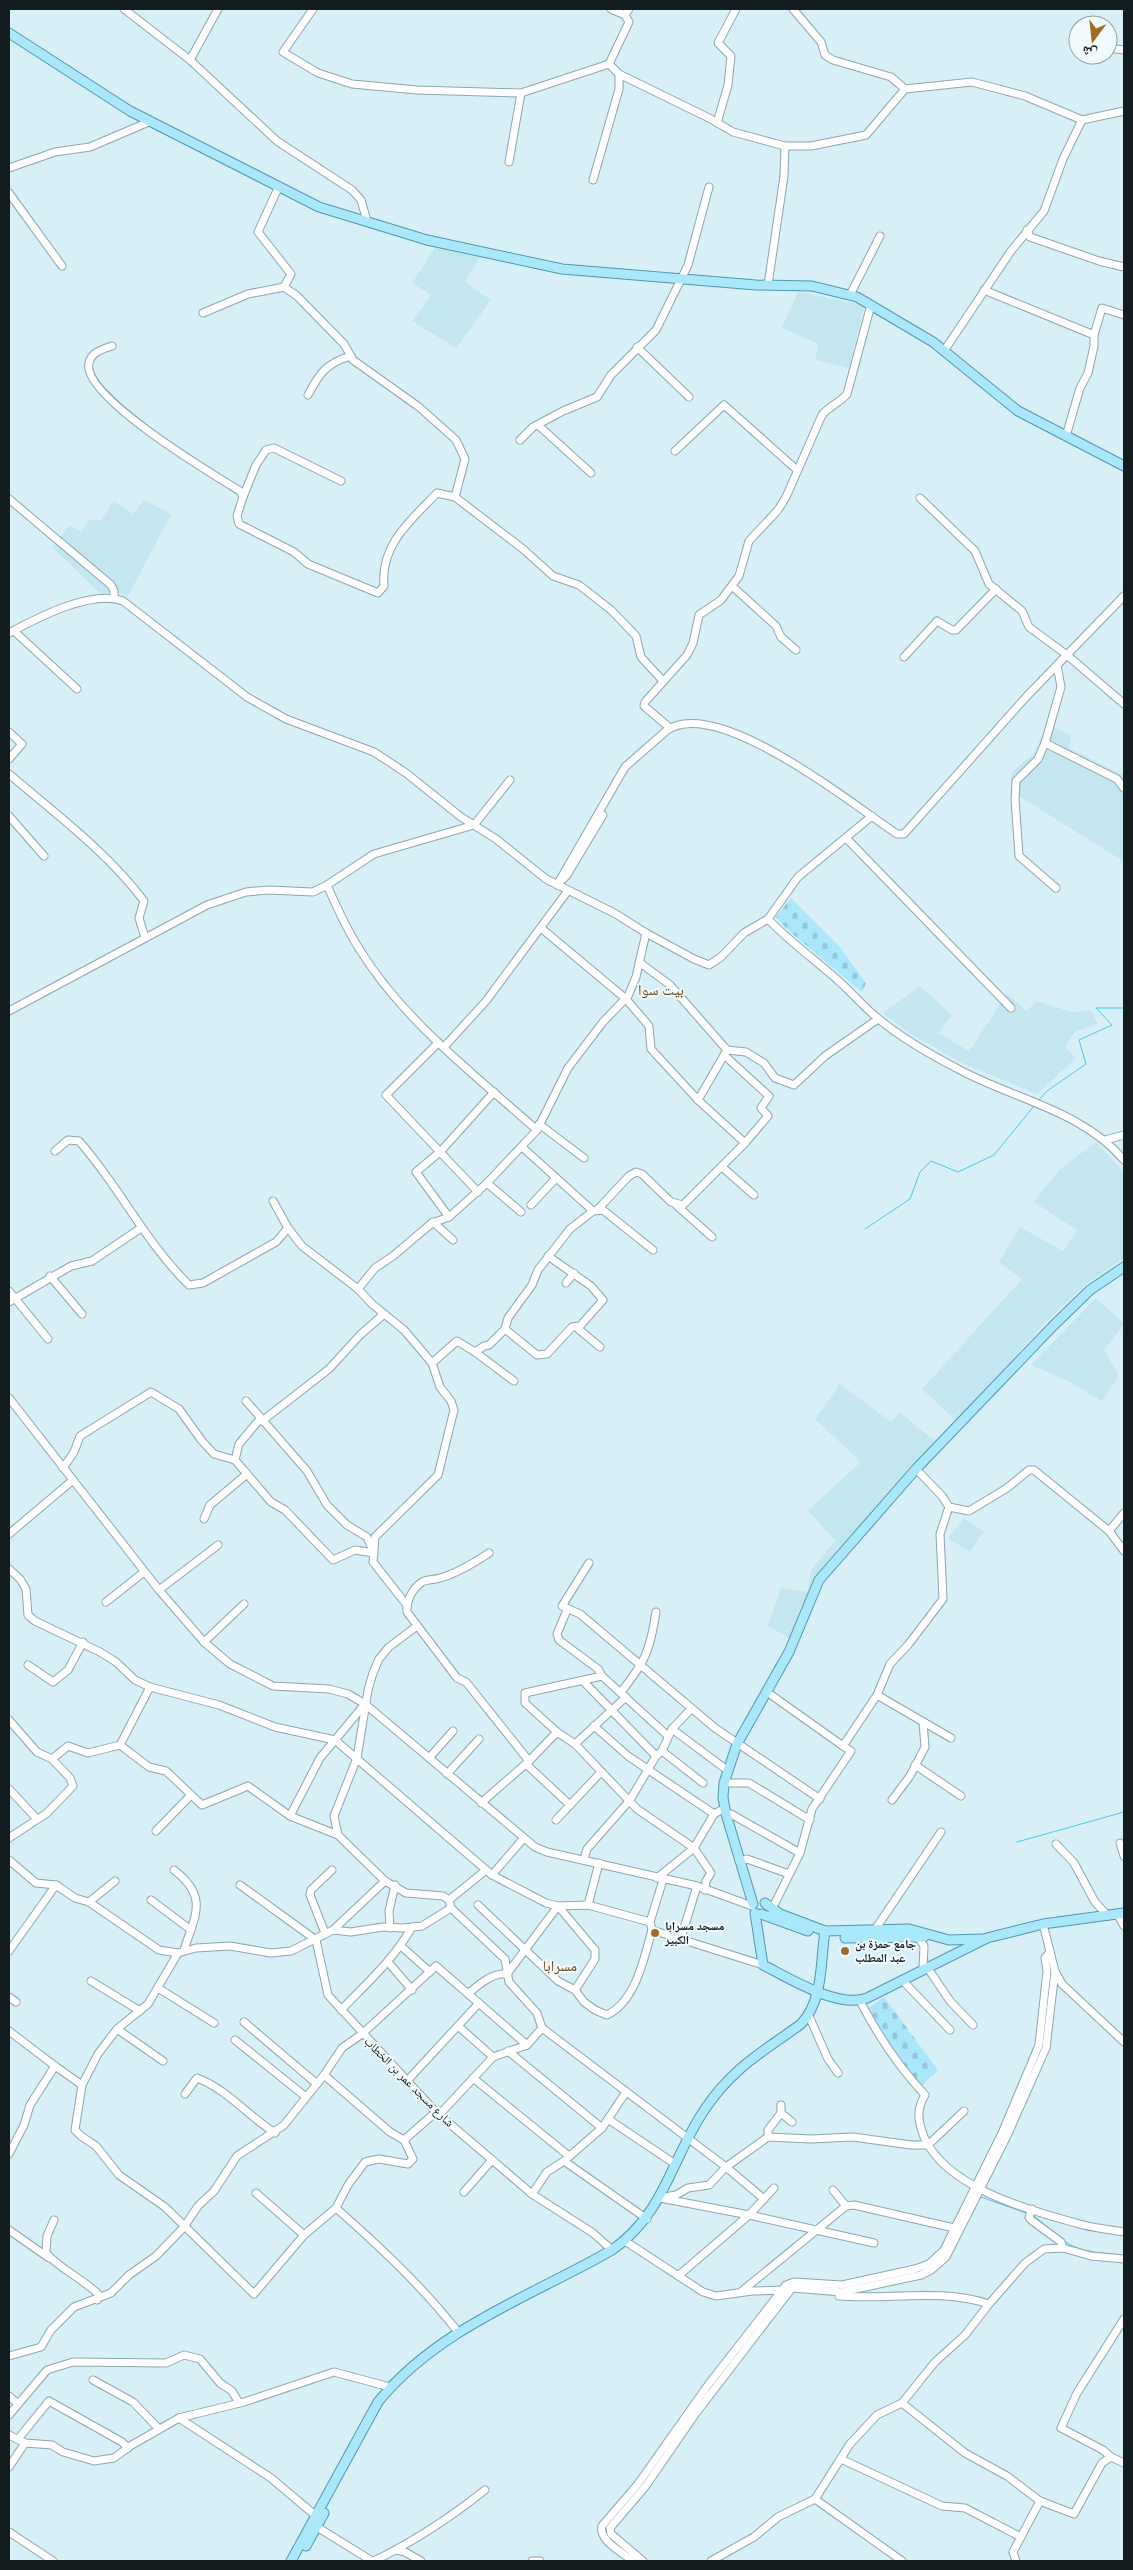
<svg xmlns="http://www.w3.org/2000/svg" width="1133" height="2570" font-family="'Public Sans','Noto Naskh Arabic',sans-serif">
<defs>
<pattern id="cemetery-stones" width="16" height="16" patternUnits="userSpaceOnUse" patternTransform="scale(1.25)"><rect width="16" height="16" fill="#abe7fc"/><path d="M2 7V4a2 2 0 0 1 4 0v3zM10 15v-3a2 2 0 0 1 4 0v3z" fill="#92c6d8"/></pattern>
</defs>
<rect width="100%" height="100%" fill="#d7f0f8"/>
<g fill="#c4e6f1">
<polygon points="435,248 455,250 480,257 465,282 491,300 456,348 412,321 431,295 412,283"/>
<polygon points="798,292 854,303 864,308 849,368 815,360 818,344 782,328"/>
<polygon points="144,500 171,514 128,596 114,592 101,594 52,547 70,525 81,532 90,519 100,521 114,501 133,514"/>
<polygon points="1047,724 1071,735 1069,748 1124,776 1123,861 1011,791 1011,773 1034,753"/>
<polygon points="920,986 952,1015 939,1033 969,1051 1007,994 1027,1011 1036,1001 1072,1012 1091,1010 1098,1024 1075,1032 1065,1047 1076,1058 1037,1094 962,1063 911,1034 883,1013"/>
<polygon points="1096,1142 1124,1172 1124,1258 1085,1285 1047,1321 957,1422 922,1389 1022,1279 999,1262 1020,1227 1063,1251 1077,1230 1034,1202 1059,1170"/>
<polygon points="1096,1298 1124,1324 1104,1350 1119,1376 1102,1401 1064,1379 1031,1365"/>
<polygon points="840,1384 891,1422 900,1412 937,1443 821,1572 790,1639 768,1626 781,1588 808,1592 811,1570 835,1541 808,1510 861,1462 815,1419"/>
<polygon points="964,1518 984,1532 970,1552 948,1538"/>
</g>
<g fill="url(#cemetery-stones)">
<polygon points="791,898 839,946 866,983 862,992 788,930 776,917"/>
<path d="M884,1997L938,2070L921,2086C900,2062 884,2036 869,2008Z"/>
</g>
<g fill="none" stroke-linecap="round" stroke-linejoin="round">
<g stroke="#47c8ec" stroke-width="1">
<polyline points="1038,1101 1047,1091 1086,1064 1079,1040 1112,1025 1096,1008 1124,1008"/>
<polyline points="865,1229 910,1199 920,1172 931,1161 958,1172 994,1155 1034,1106"/>
<polyline points="1017,1842 1124,1812"/>
<polyline points="1050,1964 1050,1971"/>
<polyline points="1046,2020 1050,1977"/>
<polyline points="1029,2077 1043,2044"/>
<polyline points="981,2197 1026,2213"/>
<polyline points="1034,2216 1056,2234"/>
<path d="M1063,2240C1079,2253 1104,2253 1124,2255"/>
<polyline points="914,2273 924,2270"/>
<polyline points="702,2399 717,2380"/>
<polyline points="605,2529 648,2476"/>
<polyline points="609,2537 630,2555"/>
</g>
<g stroke="#8ea5ad" stroke-width="9">
<g id="minor">
<polyline points="124,9 190,60 277,141 352,190 361,200 367,221"/>
<polyline points="313,9 283,52 318,73 352,84 417,90 521,93 609,64 619,74 711,119 733,132 785,146 811,146 866,135 905,89 972,82 1025,96 1082,120 1124,111"/>
<polyline points="793,9 821,42 825,55 833,60 891,77 905,89"/>
<polyline points="625,15 629,9"/>
<polyline points="1108,48 1124,50"/>
<polyline points="190,60 218,9"/>
<polyline points="609,64 629,22 625,15 611,9"/>
<polyline points="717,123 728,85 731,56 718,43 736,9"/>
<polyline points="509,162 521,93"/>
<polyline points="9,168 55,152 90,147 151,121"/>
<polyline points="593,180 619,89 619,74"/>
<polyline points="279,186 258,232 291,274 284,287"/>
<polyline points="9,193 62,266"/>
<polyline points="1027,230 1030,237 1099,261 1124,267"/>
<polyline points="768,285 784,176 785,146"/>
<polyline points="984,290 1094,335 1094,346 1088,373 1080,388 1066,436"/>
<polyline points="850,295 880,236"/>
<polyline points="203,313 248,294 284,287 297,296 344,344 353,360 419,407 456,440 465,459 455,497 523,549 553,576 579,585 611,610 636,636 641,657 663,681"/>
<polyline points="1094,335 1102,308 1124,315"/>
<path d="M112,346C103,349 91,352 89,363C81,396 214,475 240,491L243,497L237,516L239,524L294,552L308,564L378,593L384,586C380,545 411,520 437,493L455,497"/>
<polyline points="637,347 689,397"/>
<polyline points="944,351 1011,251 1044,211 1063,159 1082,120"/>
<path d="M308,395C319,374 326,363 351,356"/>
<polyline points="538,425 591,473"/>
<polyline points="520,440 533,427 563,411 597,397 611,375 656,330 688,265 709,187"/>
<polyline points="675,451 724,405 797,470"/>
<polyline points="243,497 256,465 266,450 274,448 341,481"/>
<polyline points="920,498 975,551 989,584 1022,611 1029,627 1067,655 1124,704"/>
<polyline points="9,499 111,585 114,591 114,597"/>
<polyline points="732,586 776,626 781,637 796,650"/>
<polyline points="14,631 77,689"/>
<path d="M9,633C37,618 92,589 123,601L247,697L286,719L374,752L406,773L461,817L496,839L546,879L616,914L646,933L694,959L709,965L721,957L744,933L768,919L798,877L872,816"/>
<polyline points="904,657 937,621 952,630 956,630 996,589"/>
<path d="M670,728L644,706L645,702L687,655L693,643L699,615L721,600L739,576L749,541L778,510L786,497L822,415C829,406 840,403 847,394L871,305"/>
<polyline points="9,732 22,744 9,759"/>
<polyline points="1045,743 1117,779 1124,788"/>
<path d="M9,774C56,814 107,852 144,901L139,918L145,938"/>
<polyline points="9,816 44,856"/>
<polyline points="847,839 1011,1008"/>
<polyline points="560,882 567,875 603,815"/>
<path d="M327,885C337,908 347,930 360,950C403,1020 476,1076 537,1130"/>
<path d="M557,885L625,767L666,731C716,694 853,805 897,834H904L1027,696L1124,596"/>
<polyline points="1056,888 1019,856 1015,799 1016,781 1038,759 1045,743 1061,687 1057,665"/>
<path d="M768,919C788,940 811,957 833,976C850,990 863,1007 880,1020C904,1040 933,1056 960,1070C1016,1100 1081,1110 1124,1160"/>
<polyline points="541,928 626,999 649,1026 651,1049 698,1100"/>
<polyline points="9,1011 207,905 246,892 269,890 313,892 327,885 374,854 474,825 510,780"/>
<polyline points="438,1043 386,1095 478,1192"/>
<polyline points="444,1047 486,1001 567,892"/>
<polyline points="727,1050 746,1052 764,1063 775,1078 794,1085 825,1056 878,1019"/>
<polyline points="724,1055 769,1096 761,1108 768,1116 745,1143"/>
<polyline points="539,1124 584,1158"/>
<polyline points="1105,1140 1124,1135"/>
<polyline points="522,1147 593,1211"/>
<path d="M55,1151L68,1140L79,1141C119,1186 145,1242 189,1285L203,1283L276,1242L288,1228"/>
<polyline points="722,1167 754,1195"/>
<polyline points="487,1183 521,1212"/>
<polyline points="273,1201 288,1228 302,1246 358,1289 372,1304 404,1330 432,1363 440,1387 451,1401 454,1410 438,1475 375,1537 373,1562 406,1604"/>
<polyline points="531,1205 556,1178"/>
<polyline points="676,1205 712,1237"/>
<polyline points="598,1209 629,1176 636,1172 642,1174 671,1202 683,1205 745,1143 698,1100 727,1050 670,985 639,962"/>
<polyline points="449,1217 416,1172 441,1151 494,1092"/>
<polyline points="433,1222 453,1240"/>
<polyline points="50,1276 82,1314"/>
<polyline points="566,1283 574,1273"/>
<polyline points="358,1289 375,1268 393,1256 432,1223 449,1217 487,1183 537,1130 568,1068 603,1022 628,996 636,977 646,933"/>
<polyline points="9,1291 48,1339"/>
<polyline points="9,1302 71,1266 92,1261 141,1228"/>
<polyline points="576,1327 600,1347"/>
<polyline points="505,1329 537,1355 547,1354 572,1327 580,1326 603,1300 591,1286 548,1256"/>
<polyline points="475,1352 514,1381"/>
<polyline points="432,1363 457,1341 475,1352 484,1346 489,1345 505,1329 508,1318 532,1285 538,1270 570,1229 593,1211 603,1210 653,1250"/>
<polyline points="9,1398 159,1590 204,1642 230,1664 273,1686 329,1689 348,1694 365,1704 535,1847 547,1852 697,1886 752,1906"/>
<polyline points="262,1421 329,1369 360,1335 384,1314"/>
<polyline points="235,1460 239,1444 260,1419"/>
<polyline points="63,1468 74,1452 80,1436 151,1392 179,1409 202,1441 214,1454 235,1460 271,1502 285,1510 333,1560 355,1550 374,1553 367,1537 347,1525 327,1505 307,1471 246,1401"/>
<polyline points="916,1469 942,1496 949,1507 969,1511 1007,1488 1029,1470 1034,1470 1109,1531 1124,1551"/>
<polyline points="204,1519 210,1505 247,1474"/>
<polyline points="1109,1531 1124,1513"/>
<polyline points="9,1534 73,1480"/>
<path d="M489,1553C474,1563 458,1573 440,1578C435,1580 427,1579 422,1582C412,1589 406,1601 407,1612L457,1678L466,1682L529,1761"/>
<polyline points="589,1563 562,1606 580,1614 715,1728 820,1799"/>
<polyline points="9,1569 20,1579 26,1589 28,1615 35,1621 100,1652 116,1662 135,1680 150,1687 219,1705 275,1727 335,1740 492,1875 546,1903 558,1906 588,1905 650,1922 652,1930 763,1965"/>
<polyline points="159,1590 218,1545"/>
<polyline points="106,1602 144,1572"/>
<polyline points="567,1610 557,1634 559,1640 598,1669 602,1676"/>
<polyline points="417,1626 389,1647 379,1659 373,1673 368,1690 357,1758 334,1816 338,1835 385,1881 406,1893 443,1896 449,1900 451,1908 505,1959 509,1982 537,2013 542,2028 726,2167 764,2199"/>
<polyline points="204,1642 244,1604"/>
<polyline points="28,1665 53,1682 68,1670 83,1642"/>
<polyline points="583,1681 656,1756"/>
<path d="M621,1692C645,1662 650,1651 656,1612"/>
<polyline points="767,1692 843,1746 877,1695 890,1664 908,1645 943,1599 940,1534 949,1507"/>
<polyline points="877,1695 951,1738"/>
<polyline points="9,1720 37,1752 52,1759 70,1778 73,1786 47,1813 9,1838"/>
<polyline points="594,1726 628,1756 714,1814"/>
<polyline points="672,1729 727,1770"/>
<polyline points="668,1736 602,1676 525,1693 525,1703 557,1732 575,1744 637,1809 694,1848 711,1873 706,1881 705,1890"/>
<polyline points="575,1744 626,1697"/>
<polyline points="120,1745 150,1687"/>
<polyline points="662,1751 703,1783"/>
<polyline points="429,1758 453,1731"/>
<polyline points="52,1759 68,1746 88,1753 120,1745 149,1767 166,1771 202,1805 248,1786 290,1816 338,1835"/>
<polyline points="526,1764 570,1805"/>
<polyline points="915,1765 961,1796"/>
<polyline points="447,1774 479,1739"/>
<polyline points="724,1783 749,1783 810,1820"/>
<polyline points="9,1789 37,1819"/>
<polyline points="892,1800 910,1776 925,1747 923,1722"/>
<polyline points="481,1803 529,1761 557,1732"/>
<polyline points="726,1814 731,1814 800,1853"/>
<polyline points="290,1816 320,1758 365,1704"/>
<polyline points="556,1820 601,1772"/>
<polyline points="156,1831 191,1795"/>
<polyline points="1120,1843 1124,1856"/>
<polyline points="1056,1844 1074,1863 1095,1902 1108,1916"/>
<polyline points="584,1859 587,1849 630,1800 656,1756 662,1751 672,1729 691,1709"/>
<polyline points="9,1860 36,1883 56,1885 75,1898 89,1902 159,1950 178,1953"/>
<polyline points="739,1861 747,1859 789,1874"/>
<path d="M174,1870C209,1897 195,1915 184,1950"/>
<polyline points="492,1875 523,1839"/>
<polyline points="657,1878 694,1848 714,1814 725,1808"/>
<polyline points="240,1885 316,1940 328,1995 436,2112 532,2194 593,2233 612,2250"/>
<polyline points="151,1900 191,1930"/>
<polyline points="449,1900 486,1870"/>
<polyline points="89,1902 115,1881"/>
<path d="M478,1905L558,1981L575,1990L584,2002L595,2010L607,2015C636,2001 644,1958 652,1930"/>
<polyline points="588,1905 599,1863"/>
<polyline points="772,1909 800,1853 812,1809 851,1751 843,1746"/>
<polyline points="1117,1914 1124,1926"/>
<polyline points="650,1922 663,1880"/>
<polyline points="1043,1924 1055,1971 1062,1984 1124,2042"/>
<polyline points="390,1928 389,1911 395,1885"/>
<polyline points="333,1930 385,1881"/>
<polyline points="874,1931 941,1832"/>
<polyline points="325,1933 310,1895 311,1890 332,1870"/>
<polyline points="918,1937 924,1946 923,1969"/>
<polyline points="681,1938 697,1886"/>
<polyline points="401,1946 430,1972"/>
<polyline points="9,1951 56,1885"/>
<polyline points="388,1962 412,1990"/>
<polyline points="927,1967 950,2001 973,2025"/>
<polyline points="902,1980 950,2030"/>
<polyline points="91,1981 140,2011"/>
<polyline points="158,1988 214,2023"/>
<path d="M468,1994C478,1985 493,1972 507,1974L558,1906L595,1950V1959L575,1990"/>
<polyline points="9,1997 16,2002"/>
<path d="M860,2001C878,2036 898,2066 925,2095C916,2110 918,2121 924,2137C946,2187 1027,2210 1076,2223C1091,2228 1108,2229 1124,2232"/>
<path d="M341,2010C366,1984 394,1959 412,1927"/>
<polyline points="809,2016 828,2059 838,2073"/>
<polyline points="244,2022 317,2084"/>
<polyline points="458,2026 493,2057"/>
<polyline points="117,2029 163,2061"/>
<polyline points="9,2031 55,2066"/>
<polyline points="235,2040 306,2097"/>
<polyline points="508,2051 602,2128"/>
<polyline points="324,2075 342,2048 362,2034 436,1966 527,2045"/>
<polyline points="473,2078 569,2156"/>
<polyline points="407,2081 479,2003"/>
<polyline points="82,2085 75,2130 81,2136 96,2146 119,2175 165,2207 254,2294 304,2235 336,2208 348,2185 365,2162 379,2159 408,2164 413,2159 404,2140 436,2112"/>
<path d="M185,2094L197,2078C227,2089 248,2116 275,2133"/>
<polyline points="781,2113 792,2122"/>
<polyline points="439,2115 493,2057 527,2045 542,2028"/>
<polyline points="608,2119 675,2164"/>
<polyline points="768,2137 768,2130 781,2113 781,2105"/>
<polyline points="9,2154 24,2125 30,2105 55,2066 82,2085 98,2054 117,2029 148,2004 178,1953 196,1948 230,1946 271,1953 291,1951 333,1930 351,1932 383,1927 403,1928 422,1926 451,1908"/>
<polyline points="564,2161 647,2219"/>
<polyline points="833,2190 846,2206"/>
<polyline points="464,2192 492,2160"/>
<polyline points="256,2193 304,2235"/>
<polyline points="532,2194 547,2172 564,2161 602,2128 626,2092"/>
<path d="M336,2208C380,2247 422,2286 458,2332"/>
<polyline points="1032,2209 1029,2217 1031,2220 1061,2242 1063,2248"/>
<path d="M54,2220L47,2236L46,2253C61,2270 82,2278 98,2294L97,2300"/>
<polyline points="9,2230 49,2258"/>
<polyline points="625,2241 703,2292 716,2296 752,2291 786,2290"/>
<polyline points="874,2243 749,2215 660,2198 676,2195 688,2188 709,2185 726,2167 768,2137 811,2139 853,2137 911,2145 928,2145 964,2111"/>
<polyline points="678,2276 749,2215 774,2188"/>
<polyline points="742,2291 846,2206 854,2205 954,2228"/>
<path d="M839,2296C889,2300 940,2288 989,2304L1025,2263L1044,2249L1063,2248L1091,2256L1124,2259"/>
<polyline points="9,2356 41,2347 51,2330 74,2307 111,2293 129,2275 156,2256 184,2227 198,2206 214,2191 237,2156 284,2125 324,2075 390,2132 404,2140"/>
<polyline points="93,2380 133,2402 159,2429"/>
<polyline points="9,2396 18,2404"/>
<polyline points="902,2403 965,2453 1007,2476 1040,2501"/>
<polyline points="9,2415 47,2370 73,2362 166,2363 184,2355 200,2359 220,2383 232,2391 239,2403"/>
<polyline points="179,2418 271,2478 316,2516"/>
<polyline points="9,2435 25,2443 52,2445 63,2452 94,2461 114,2458 130,2446 179,2418 244,2402 334,2372 390,2387"/>
<polyline points="18,2439 49,2401 122,2442 128,2448"/>
<polyline points="1111,2457 1103,2450 1061,2428 1077,2393 1124,2319"/>
<polyline points="841,2459 942,2506 965,2508 1021,2537"/>
<polyline points="9,2467 25,2443"/>
<polyline points="815,2499 850,2444 877,2415 902,2403 935,2362 965,2335 989,2304"/>
<polyline points="317,2527 372,2561"/>
<polyline points="9,2532 53,2561"/>
<polyline points="396,2550 405,2552 421,2561"/>
<path d="M374,2561C413,2542 451,2517 485,2490"/>
<polyline points="532,2561 540,2561"/>
<path d="M633,2561C623,2553 598,2540 602,2526L638,2484L708,2385L786,2285L794,2282L842,2285L915,2269L929,2264L944,2250L1002,2133L1039,2045L1047,1971L1045,1958L1050,1952"/>
<polyline points="643,2561 611,2534 610,2528 645,2487 696,2413 792,2288 842,2292 921,2275 931,2270 946,2257 1007,2136 1046,2048 1055,1971"/>
<polyline points="711,2561 754,2537 778,2517 815,2499 902,2561"/>
<polyline points="1016,2561 1013,2552 1040,2501 1074,2514 1102,2463 1111,2457 1124,2463"/>
</g>
</g>
<g stroke="#5097ad" stroke-width="11">
<g id="major">
<polyline points="9,33 130,111 319,207 427,240 562,269 756,285 812,286 857,297 933,342 1018,411 1124,466"/>
<polyline points="765,1903 780,1914 825,1931 909,1929 949,1940 982,1939"/>
<polyline points="753,1904 726,1814 723,1798 724,1783 737,1744 789,1652 819,1580 916,1469 1053,1326 1090,1290 1124,1267"/>
<path d="M755,1913L763,1965C789,1978 838,2009 867,1998L987,1938L1043,1924L1124,1913"/>
<polyline points="761,1914 808,1931"/>
<polyline points="845,1938 924,1937"/>
<polyline points="306,2546 324,2513"/>
<path d="M291,2561L378,2402C438,2328 532,2296 612,2250C665,2213 671,2159 705,2109C733,2067 763,2052 801,2024C824,1999 820,1963 825,1931"/>
</g>
</g>
<use href="#minor" stroke="#fff" stroke-width="7"/>
<use href="#major" stroke="#aae8fb" stroke-width="9"/>
</g>
<g fill="#a06c24" stroke="#f0fafd" stroke-width="2">
<circle cx="655" cy="1933" r="5"/>
<circle cx="845" cy="1951" r="5"/>
</g>
<g text-anchor="middle" stroke-width="4" stroke-linejoin="round" paint-order="stroke">
<g font-size="12" font-weight="bold" fill="#131c1f" stroke="#f0fafd" text-anchor="start">
<text x="665" y="1930">مسجد مسرابا<tspan x="665" dy="14">الكبير</tspan></text>
<text x="855" y="1948">جامع حمزة بن<tspan x="855" dy="14">عبد المطلب</tspan></text>
</g>
<g font-size="12" fill="#131c1f" stroke="#f0fafd">
<text transform="translate(409 2082) rotate(45)" y="4">شارع مسجد عمر بن الخطاب</text>
</g>
<g font-size="15" fill="#6d4918" stroke="#f0fafd">
<text x="661" y="995">بيت سوا</text>
<text x="560" y="1971">مسرابا</text>
</g>
</g>
<rect width="1133" height="2570" fill="none" stroke="#131c1f" stroke-width="20"/>
<g transform="translate(1093 40) rotate(195)"><circle r="24" fill="#f0fafd" stroke="#98a1a4"/>
<path d="M0-4L9 19L0 12L-9 19Z" fill="#a06c24"/>
<text y="-8" font-size="14" font-weight="bold" text-anchor="middle" fill="#131c1f">ش</text>
</g>
</svg>
